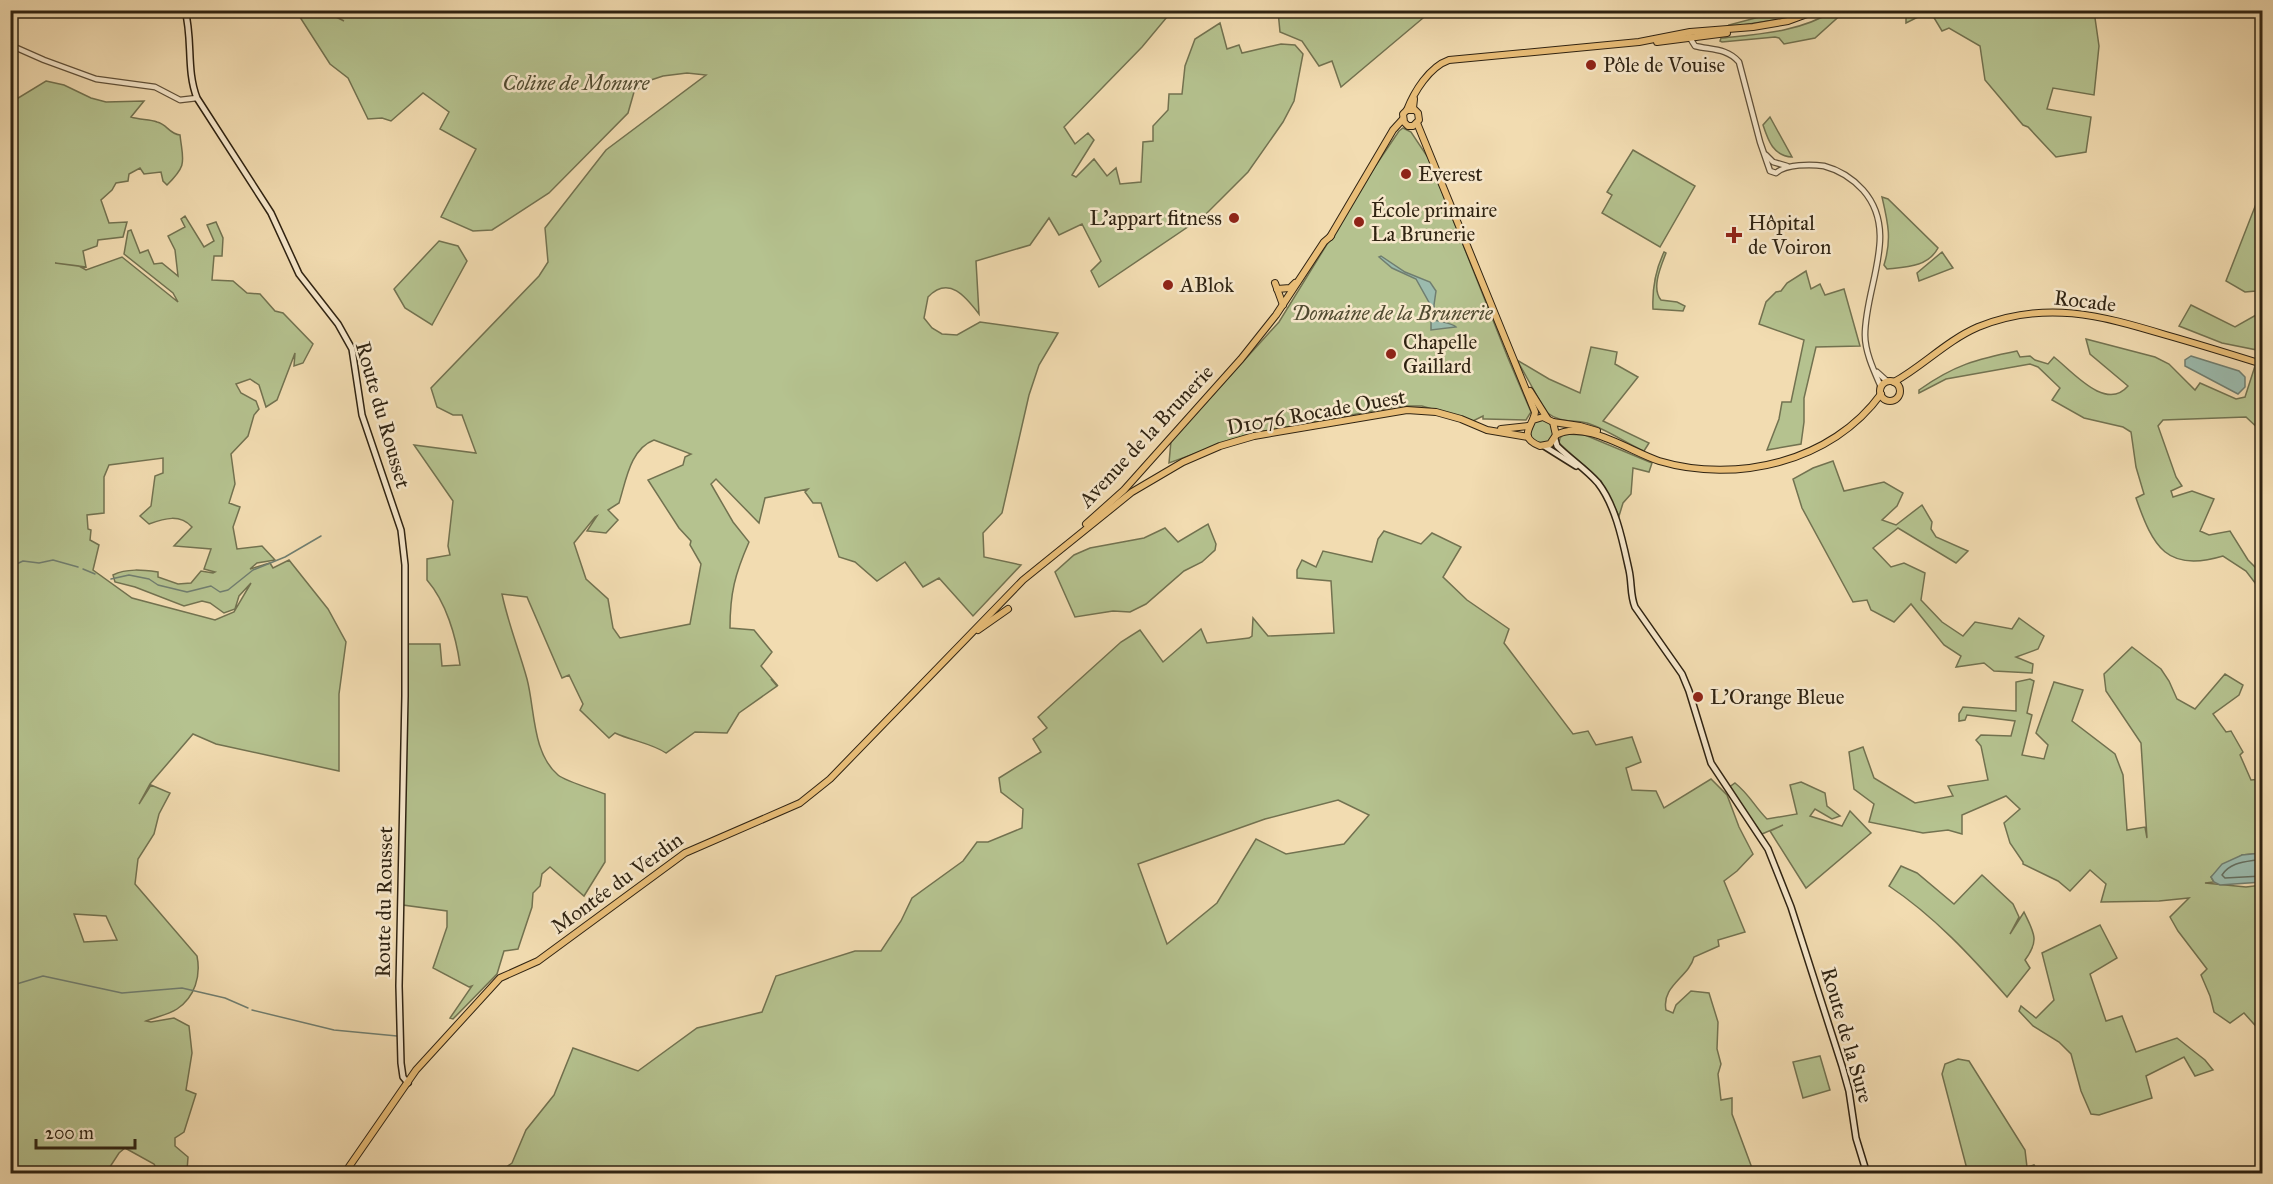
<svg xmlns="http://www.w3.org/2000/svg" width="2273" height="1184" font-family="'IM FELL Great Primer',serif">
<rect width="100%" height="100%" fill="#f2dcb1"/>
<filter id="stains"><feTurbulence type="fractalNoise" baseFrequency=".00333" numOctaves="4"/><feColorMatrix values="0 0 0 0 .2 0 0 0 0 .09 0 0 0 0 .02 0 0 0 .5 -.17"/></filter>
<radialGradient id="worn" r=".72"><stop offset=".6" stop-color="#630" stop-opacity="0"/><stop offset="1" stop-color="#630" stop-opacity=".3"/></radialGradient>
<g fill="#b5c28f" stroke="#727250" stroke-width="1.5" fill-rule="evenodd">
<path d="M296,11H324L344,21L325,11H1172L1142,47L1064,127L1075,144L1088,133L1094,140L1072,175L1076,177L1094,159L1107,176L1116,168L1120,184L1141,182L1143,142L1153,141V126L1168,110L1169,94H1182L1185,66L1195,39L1220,23L1227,49L1239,45L1242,53L1281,44L1295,45L1303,54L1294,101L1283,122L1248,172L1204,216L1099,287L1091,271L1101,261L1082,224L1059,235L1049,218L1030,245L976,261L979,314C966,297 949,275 928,297L924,318L932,328L942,334L957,335L980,322L1058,333L1039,365L1029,395L1002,513L983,533L984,557L1021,565L973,616L939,578L923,587L905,562L877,581L855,562L839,557L821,503H813L805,492L808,489L765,498L759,523L716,479L711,484L733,522L749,542C735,574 730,593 730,628L754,630L772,652L761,666L778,686L771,679L777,686L739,713L727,733L695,732L666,753C651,743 632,741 615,733L609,738L580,710L583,704L569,675L562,678L527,597L502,594C508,623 519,650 527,679C535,709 532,753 558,775C565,781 595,790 605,794V862L584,896L550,867L542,874L540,886L533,893L532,907L518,949L504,951L497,974L453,1019L450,1018L472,986L469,987L433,968L447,927V911L403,905L407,644H440L442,666L460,665C456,636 446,602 427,580V559L450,555L448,546L453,501L414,445L476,453L462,415H453L437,407L431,388L539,276L548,262L545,228L606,150L706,75L687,73L663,76L648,81L634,92L628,113L549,193L492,230L473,231L441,217L476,149L440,129L449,112L423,93L391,121L382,118L368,119L348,78L330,64ZM654,440L691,454L685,457L683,465L648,480L679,528L691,541L690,545L701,564L690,624L620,638L613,628L608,599L586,579L574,543L595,517L597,516L587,531L606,533L618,520L608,510L619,503C626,481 630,449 654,440Z"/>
<polygon points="1278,11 1278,10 1429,11 1429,13 1341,87 1332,61 1319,66 1302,41 1280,32"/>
<polygon points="1782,11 1807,11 1787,18 1730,27 1729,25"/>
<path d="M1833,11H1845L1815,38L1784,44L1779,38L1775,37L1722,42L1720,41L1721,38C1760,34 1800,32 1833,11Z"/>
<polygon points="1906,11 2094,11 2099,46 2094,95 2053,88 2047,109 2091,117 2086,152 2056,157 2028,127 2023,125 1985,80 1980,46 1949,28 1942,31 1930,11 1906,23"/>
<path d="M46,81L64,85L91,98L106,102L144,101L131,117C140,120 150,119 157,122C167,124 169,134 180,135C183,162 188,164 167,185L163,181L161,172L144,174L140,168L129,174L128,181L116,183L112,190L101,200L109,223L127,222L123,237L98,240L97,246L83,251L86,267L55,263L79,266L86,270L122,257L178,302L173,293L124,254L128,231L131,230L140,253L148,250L154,264L162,263L178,276L175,250L168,236L185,227L181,219L185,216L204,247L214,241L207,225L216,222L223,238L222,256H214L212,280L233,281L247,293L260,294L275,311L283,313L313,344L303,363L294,366L295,353L277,400L266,407L259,385L250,379L236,384L241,393L256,401L259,409L254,415L248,436L231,454L235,484L229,503L240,507L233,527L237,549L262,546L275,560L257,563L250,569L270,563L273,568L289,560L328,609L346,642L339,694V771L216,744L193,734L150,784L139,804L151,785L170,793L159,814L154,834L138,859L135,884L197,956C201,976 195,997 177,1009C168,1015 155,1017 146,1021L151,1022L174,1018L189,1026L192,1053L186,1090L196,1094L184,1132L175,1138V1146L188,1157L187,1171L180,1173H159L154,1164L125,1148L119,1153L106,1173H11L10,103ZM163,458V473L155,476L151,506L140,516L149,524C165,518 180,514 192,527L174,546L211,549L204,569L215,572L213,573L201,571L191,583L178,584L158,577V572C143,570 127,568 113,575L115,582L135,587L184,606L202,601L210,603L224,613L235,609L239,596L251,583L234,612L215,620L132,598L93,570L99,545L90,540L91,530L88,529L87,515L104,513V477L109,465ZM74,914L106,916L117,940L84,942Z"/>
<path d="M1770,117L1792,157C1773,156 1768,140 1763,125Z"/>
<polygon points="1403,128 1411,132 1429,159 1508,358 1531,412 1526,420 1486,419 1483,419 1483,416 1473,421 1422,406 1400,406 1249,434 1169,463 1171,441 1279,322 1374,168 1399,131"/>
<polygon points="1633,150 1695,186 1660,247 1602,213 1612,195 1607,192"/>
<path d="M1882,197L1888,199L1938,248C1928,267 1906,267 1887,269L1884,265C1892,239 1888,223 1882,197Z"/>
<polygon points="2262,202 2262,285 2259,283 2256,291 2245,292 2226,281 2256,204"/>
<polygon points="439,241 458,246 467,261 432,325 405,308 394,289"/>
<path d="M1664,252L1666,253C1661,266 1651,288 1661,300L1677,302L1685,306L1683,311L1653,309C1652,288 1655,271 1664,252Z"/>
<polygon points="1942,252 1953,268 1919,281 1917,273"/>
<polygon points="1806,271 1811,289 1820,284 1825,295 1844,289 1860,346 1816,347 1804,398 1804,422 1801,444 1767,450 1779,419 1782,402 1791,402 1804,340 1759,324 1766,302 1776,292 1781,291 1787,283"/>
<polygon points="2191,305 2235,327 2256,315 2262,323 2262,351 2222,343 2179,326"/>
<path d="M2086,339L2155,357L2169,364L2195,390L2200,383L2236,399L2245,397L2255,366L2262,369V432L2246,417L2163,420L2158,426L2176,477L2182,486L2171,491L2173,497L2192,491L2214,499L2200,531L2209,535L2230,531L2248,560L2262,574V592L2246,571L2223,556C2167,573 2153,547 2136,498L2144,494L2136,467L2131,432L2123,427L2084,418L2052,400L2060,388L2038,367L2030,364L1946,379L1919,393V390C1954,365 1977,359 2017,351L2020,357L2030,356L2035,360L2048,364L2054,357C2073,372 2106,412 2128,386L2090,354Z"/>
<path d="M1591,347L1617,352L1615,364L1638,377L1603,421L1649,443L1644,451C1628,444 1604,428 1587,423C1570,419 1562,424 1546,412L1517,360L1549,379L1580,393Z"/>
<circle cx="1542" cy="432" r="12"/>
<polygon points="1564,434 1585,435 1652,463 1649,472 1633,468 1631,494 1623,503 1619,516 1601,481 1559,443 1560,438"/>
<polygon points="1833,461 1844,491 1884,482 1903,493 1897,506 1882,520 1896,525 1922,505 1932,522 1931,529 1936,537 1968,551 1956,563 1898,528 1873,548 1891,567 1904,563 1925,573 1921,600 1942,622 1963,636 1975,622 2012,629 2019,618 2044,636 2038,649 2016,657 2033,664 2032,673 1994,671 1984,663 1956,667 1961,656 1944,645 1911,604 1894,622 1871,610 1867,600 1853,602 1802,508 1793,479 1813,468"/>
<polygon points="1208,524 1216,544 1215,550 1202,562 1184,571 1146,604 1130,612 1113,611 1075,617 1055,572 1074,555 1090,548 1144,538 1165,528 1178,542"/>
<path d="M1384,531L1421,544L1432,533L1461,547L1443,577L1467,600L1509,629L1504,643L1573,734L1588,731L1596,745L1632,737L1641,762L1626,768L1632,790L1656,791L1664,808L1711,779L1727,795L1739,827L1753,854L1737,871L1724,881L1745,932L1718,940L1719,946L1694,957C1689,977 1661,986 1666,1010L1673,1013L1676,1005L1691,991L1709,993L1718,1022L1717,1049L1721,1064L1718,1074L1721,1100L1732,1098V1114L1752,1168L1732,1174L498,1173L512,1163L526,1130L554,1095L573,1048L638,1071L697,1028L762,1012L776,976L855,951H881L901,921L912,898L963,861L977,842H988L1022,828L1023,809L1001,792L999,778L1041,752L1033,739L1047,728L1038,717L1121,642L1140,630L1163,662L1201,629L1207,643L1249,638L1252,636L1253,618L1268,636L1334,633L1331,581L1297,578V570L1302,560L1316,567L1323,551L1372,562L1378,539ZM1338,800L1369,815L1344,844L1286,854L1256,839L1217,903L1167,944L1138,864L1265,819Z"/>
<polygon points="2132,647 2161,669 2169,681 2177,699 2195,709 2225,674 2243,685 2239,695 2213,714 2226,732 2231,731 2243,752 2240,755 2251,780 2262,779 2262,853 2242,855 2211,877 2214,882 2205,883 2246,887 2262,885 2262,997 2256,1003 2262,1012 2262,1033 2244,1013 2230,1023 2214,1012 2210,996 2201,975 2207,969 2178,931 2170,917 2189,898 2159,901 2101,902 2106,884 2090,870 2070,891 2058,881 2023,864 2023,862 2010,843 2004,823 2020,809 2006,796 1962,815 1962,834 1948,830 1923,833 1869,822 1874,804 1854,789 1849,752 1863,747 1874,778 1915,803 1953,796 1948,786 1988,780 1981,746 1976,740 1981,735 2011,736 2015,721 1967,715 1965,720 1959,721 1959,714 1963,707 2016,711 2016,682 2030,679 2034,681 2027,713 2032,715 2022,755 2044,759 2048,745 2036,733 2054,682 2083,690 2072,721 2115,754 2123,775 2127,830 2145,827 2147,838 2141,743 2106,691 2104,674"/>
<path d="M1801,782L1825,793L1827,806L1840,816L1832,819L1815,809L1810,816L1842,826L1850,811L1871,833L1806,888L1770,831L1783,825L1762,834L1728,788L1735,783C1750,795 1754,806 1767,819L1797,814L1790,785Z"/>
<path d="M1901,866L1917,873L1954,904L1982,875L2013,904L2019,917L2010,934L2024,912C2034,933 2040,940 2025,960L2030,968L2007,997C1971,956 1934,916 1889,886Z"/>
<polygon points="2100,925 2117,958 2090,974 2106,1021 2122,1016 2136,1052 2177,1038 2205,1060 2213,1070 2195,1076 2184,1057 2146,1076 2152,1098 2099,1115 2091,1114 2081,1091 2071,1054 2059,1042 2033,1026 2019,1011 2021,1006 2036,1018 2054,1000 2042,953"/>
<polygon points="1820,1056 1830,1090 1803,1098 1793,1062"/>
<polygon points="1958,1059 1969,1061 2025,1150 2027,1167 2034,1165 2039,1173 1968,1173 1942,1074 1945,1064"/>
</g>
<g fill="#9bbbae" stroke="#707e70" stroke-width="1.5">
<path d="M1381,256L1405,272L1430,282L1436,291L1434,305L1435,320C1440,322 1453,323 1456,327L1431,330V306L1416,279L1392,268L1379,257Z"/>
<polygon points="2191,356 2239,371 2245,377 2245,387 2238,394 2185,366 2185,360"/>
<polygon points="2262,853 2262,882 2220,885 2214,882 2211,877 2222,864 2242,855"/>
</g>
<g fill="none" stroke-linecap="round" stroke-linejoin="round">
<path stroke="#656f60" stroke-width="1.5" d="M2262,859C2248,862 2231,861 2222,875L2225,878L2262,876"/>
<g stroke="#707e70" stroke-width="1.5">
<polyline points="10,567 23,561 39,563 53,560 78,567"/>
<polyline points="83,569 95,574"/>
<polyline points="111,579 129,575 149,579 158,585 187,592 211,586 220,592 228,590 253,570 285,557 321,536"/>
<polyline points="10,986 43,976 122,993 182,988 225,998 248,1008"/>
<polyline points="252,1010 334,1030 397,1036"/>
</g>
<g stroke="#60513a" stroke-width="7">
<g id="tertiary">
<path d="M1690,38L1695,46C1711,50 1727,48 1739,62L1760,142L1770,171L1776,173C1786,164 1811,164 1824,166C1839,170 1853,179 1863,190C1900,232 1865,286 1865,335C1865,352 1874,371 1881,387"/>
<polyline points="10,45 44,60 96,79 155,87 180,100 197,98"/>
<polyline points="1766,155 1773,162 1787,166"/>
<polyline points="1877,372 1887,381"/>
</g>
</g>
<g stroke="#2f2312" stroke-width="8">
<g id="secondary">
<path d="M185,10C193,40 186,70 197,98L271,213L299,274L338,324L352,349L362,415L401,530L405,565V696L399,986L401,1063L403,1077L408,1083"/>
<path d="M1555,439L1557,446C1570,459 1586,469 1598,483C1616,506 1623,543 1629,570C1632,583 1630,595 1635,607L1682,674L1689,691L1711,763L1768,849L1791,907L1842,1066L1849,1091L1856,1138L1867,1174"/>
<polyline points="1544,446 1576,466"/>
</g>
</g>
<g stroke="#2f2312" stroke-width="8">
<g id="primary">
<polyline points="1657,42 1727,33"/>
<polyline points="1414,99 1413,108 1418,113 1419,120 1413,126 1408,126 1404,122 1403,114 1407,110 1414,110"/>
<path d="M1407,110C1414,92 1429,67 1449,60L1639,42L1690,32L1753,27L1788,21L1818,10"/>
<path d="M1417,123L1535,412C1534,425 1516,437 1540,446L1550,444L1556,435L1553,422L1543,417L1533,420"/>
<polyline points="1330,237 1393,130 1403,119"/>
<polyline points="1275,283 1283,305"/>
<polyline points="1277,289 1290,288 1295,283"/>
<circle cx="1890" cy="391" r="10"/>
<path d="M1894,382C1923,366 1946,341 1978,327C2045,300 2100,315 2166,335C2198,344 2230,354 2262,364"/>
<polyline points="1530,391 1547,418"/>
<polyline points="1553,422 1580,426 1597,431"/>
<polyline points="1501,429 1528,426"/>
<path d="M1556,435C1584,419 1631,452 1659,461C1736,484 1832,462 1881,394"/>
<polyline points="1086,524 1124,490 1241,359 1276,315 1324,242 1331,236"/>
<polyline points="978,630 1008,609"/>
<polyline points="344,1174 416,1070 500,978 538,961 685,853 800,803 830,779 1023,580 1132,492 1183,462 1220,446 1254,436 1407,410 1436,412 1461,419 1487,430 1528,437"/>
</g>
</g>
<use href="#tertiary" stroke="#f7e8cc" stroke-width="4.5"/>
<use href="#secondary" stroke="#f7e8cc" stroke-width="5"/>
<use href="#primary" stroke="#e9be78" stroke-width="6"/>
</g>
<g fill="#8f2418" stroke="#f7e8cc" stroke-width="2">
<circle cx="1591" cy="65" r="6"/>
<circle cx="1406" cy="174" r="6"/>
<circle cx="1234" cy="218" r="6"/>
<circle cx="1359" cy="222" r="6"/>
<path d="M1731 226h6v6h6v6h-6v6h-6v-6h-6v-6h6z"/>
<circle cx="1168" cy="285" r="6"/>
<circle cx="1391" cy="354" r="6"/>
<circle cx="1698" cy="697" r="6"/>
</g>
<g text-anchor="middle" stroke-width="5" stroke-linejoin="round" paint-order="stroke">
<g font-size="21" fill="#2f2312" stroke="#f7e8cc" text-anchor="start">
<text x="1603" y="72">Pôle de Vouise</text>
<text x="1418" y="181">Everest</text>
<text x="1371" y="217">École primaire<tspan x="1371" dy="24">La Brunerie</tspan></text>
<text x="1222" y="225" text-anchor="end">L'appart fitness</text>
<text x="1748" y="230">Hôpital<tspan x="1748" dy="24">de Voiron</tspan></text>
<text x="1180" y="292">ABlok</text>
<text x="1403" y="349">Chapelle<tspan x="1403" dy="24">Gaillard</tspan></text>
<text x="1710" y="704">L'Orange Bleue</text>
</g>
<g font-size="21" font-style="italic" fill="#504b31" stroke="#f7e8cc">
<text x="576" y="90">Coline de Monure</text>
<text x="1392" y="320">Domaine de la Brunerie</text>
</g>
<g font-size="21" fill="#2f2312" stroke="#f7e8cc">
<text transform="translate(2085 301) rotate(7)" y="7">Rocade</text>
<text transform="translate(1316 412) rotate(-10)" y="7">D1076 Rocade Ouest</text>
<text transform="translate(383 415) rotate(74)" y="7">Route du Rousset</text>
<text transform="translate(1146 436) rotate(-47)" y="7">Avenue de la Brunerie</text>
<text transform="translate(617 883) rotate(-36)" y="7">Montée du Verdin</text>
<text transform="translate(384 902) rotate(-89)" y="7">Route du Rousset</text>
<text transform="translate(1847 1035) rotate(74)" y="7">Route de la Sure</text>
</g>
</g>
<rect width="2273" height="1184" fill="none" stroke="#f2dcb1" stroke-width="36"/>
<rect x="12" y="12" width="2249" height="1160" fill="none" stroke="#2f2312" stroke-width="3"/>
<rect x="18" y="18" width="2237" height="1148" fill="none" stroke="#2f2312" stroke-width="1.5"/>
<path d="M36 1139v9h99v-9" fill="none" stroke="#2f2312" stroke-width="3"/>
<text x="45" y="1139" font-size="18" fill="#2f2312" stroke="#f7e8cc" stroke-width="4.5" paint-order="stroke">200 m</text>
<rect width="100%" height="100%" filter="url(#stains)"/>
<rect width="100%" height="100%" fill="url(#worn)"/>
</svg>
